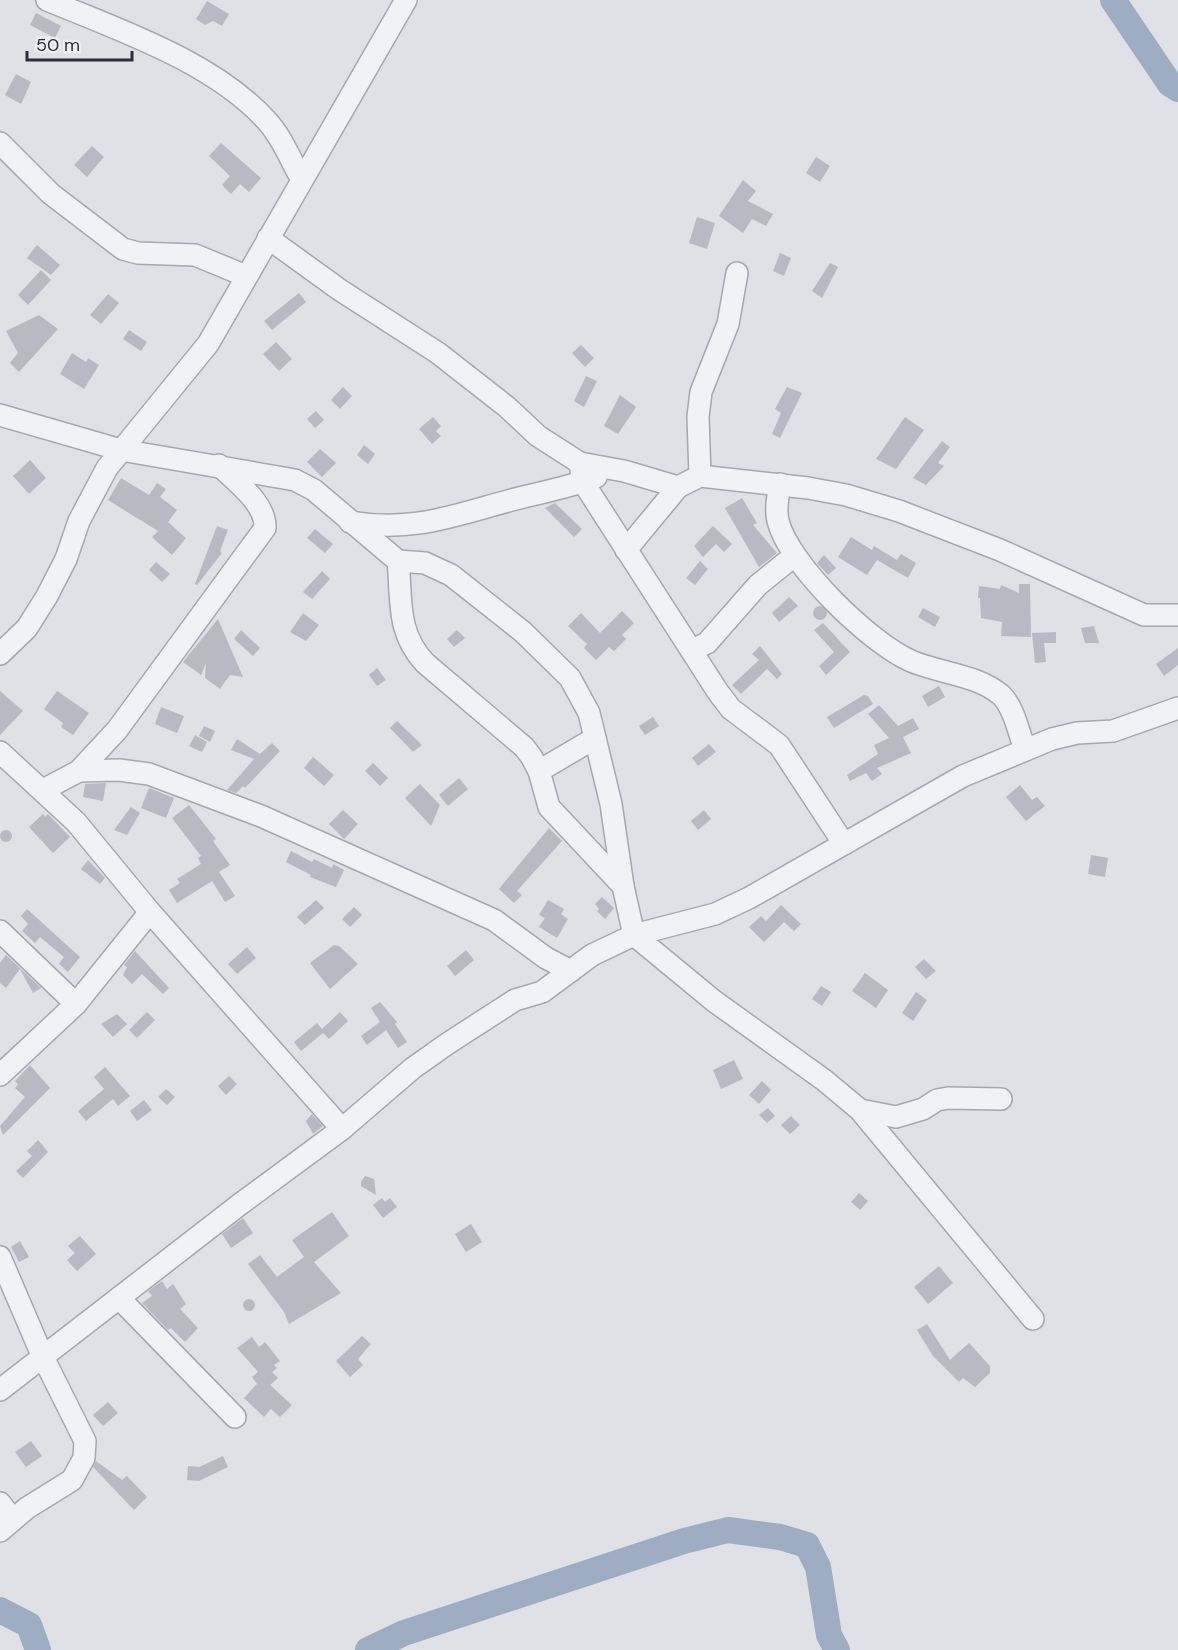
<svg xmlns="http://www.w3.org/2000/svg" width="1178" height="1650" font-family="'DM Sans',sans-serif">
<rect width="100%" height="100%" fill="#dfe1e6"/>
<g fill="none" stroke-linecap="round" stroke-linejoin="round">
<g stroke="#9eadc2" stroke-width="26">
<polyline points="1113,0 1170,84 1178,89"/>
<polyline points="0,1610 29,1625 38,1650"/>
<polyline points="368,1650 404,1633 684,1541 728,1530 780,1537 807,1545 818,1567 829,1635 837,1650"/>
</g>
</g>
<g fill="#b7bac2">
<polygon points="207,1 229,14 222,26 213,21 205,25 196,19"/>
<polygon points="36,13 61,26 55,38 30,25"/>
<polygon points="16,74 31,82 21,104 5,95"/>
<polygon points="221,143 261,178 249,192 240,184 231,194 222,185 230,176 209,156"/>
<polygon points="92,146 104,157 87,177 74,165"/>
<polygon points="816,157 830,166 820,182 806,173"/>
<polygon points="743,180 756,191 748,201 773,214 766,226 752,219 743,233 719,216"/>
<polygon points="697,217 715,223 707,249 689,243"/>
<polygon points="37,245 60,265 51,275 27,258"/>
<polygon points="780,253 791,258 784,276 773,271"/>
<polygon points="830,263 838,267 822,298 812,291"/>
<polygon points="41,270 51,280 28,305 18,295"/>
<polygon points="299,293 306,302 272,330 264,321"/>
<polygon points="108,294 119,303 101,324 90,315"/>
<polygon points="39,315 58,329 19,372 10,363 18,353 6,331"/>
<polygon points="129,330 147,342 141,351 123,339"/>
<polygon points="276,342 292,359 279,371 263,354"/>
<polygon points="581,345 594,358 585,367 572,353"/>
<polygon points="72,353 86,362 88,358 99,365 84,389 60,374"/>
<polygon points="586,376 597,381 584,407 574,401"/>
<polygon points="343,387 352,396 340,409 331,400"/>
<polygon points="787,387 802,393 780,438 772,434 781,413 775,409"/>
<polygon points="620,395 636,407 618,434 604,426"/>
<polygon points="316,411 324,420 315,428 307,419"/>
<polygon points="433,417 441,426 436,431 441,436 432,444 419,429"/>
<polygon points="905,417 924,430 896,469 876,459"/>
<polygon points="942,441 950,447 938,463 944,466 926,485 913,478"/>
<polygon points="364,445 375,454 368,464 357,455"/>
<polygon points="320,449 336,463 322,477 307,462"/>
<polygon points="30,460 46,478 29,494 13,476"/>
<polygon points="121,478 149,495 157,483 166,489 160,497 177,510 168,522 186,538 172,555 152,537 158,531 108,500"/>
<polygon points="742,498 757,523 753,525 777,553 759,567 725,508"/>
<polygon points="555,503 582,529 574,537 545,508"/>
<polygon points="217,526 228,530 220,551 222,553 197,585 195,584"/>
<polygon points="713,526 732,544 724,552 716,544 703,557 694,546"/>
<polygon points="315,529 333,544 325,553 307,538"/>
<polygon points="851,537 872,550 874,546 897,560 901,554 916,563 908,578 877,560 867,575 838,557"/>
<polygon points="824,555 836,568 828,575 817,563"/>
<polygon points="700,561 708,569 695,585 686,578"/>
<polygon points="156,562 170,574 162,582 149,570"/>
<polygon points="322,571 330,579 312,599 303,592"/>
<polygon points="1019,584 1030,584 1031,637 1001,636 1002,622 981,618 980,598 978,598 979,586 1000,589 1001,585 1019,593"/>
<polygon points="789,597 798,606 779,622 772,613"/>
<circle cx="820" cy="613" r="7"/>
<polygon points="923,608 940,617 935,627 918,617"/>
<polygon points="622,611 634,623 622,635 626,639 614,651 609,647 596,660 584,648 587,644 568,626 581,613 600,633"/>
<polygon points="303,613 319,625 306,641 290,632"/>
<polygon points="218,619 243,677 230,675 220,689 205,678 206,663 201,675 183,662"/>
<polygon points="823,623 850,652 826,675 819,666 834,652 814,630"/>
<polygon points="1094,626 1099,643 1085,643 1081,628"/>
<polygon points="241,630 260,648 253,656 234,639"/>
<polygon points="457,630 465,638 454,647 447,639"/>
<polygon points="1056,632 1056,643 1044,643 1046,662 1035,663 1032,633"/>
<polygon points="760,646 782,674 777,679 767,669 741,694 732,685 759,660 752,654"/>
<polygon points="1178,648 1178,665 1164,676 1156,664"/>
<polygon points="377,668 386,680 377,686 369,675"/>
<polygon points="939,686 945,697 928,707 922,696"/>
<polygon points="0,691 23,711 0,735"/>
<polygon points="57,691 89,713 73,735 61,727 63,723 44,709"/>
<polygon points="864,695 868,696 873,704 834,728 827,717"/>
<polygon points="879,705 898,726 913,718 919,729 903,737 911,753 877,768 882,774 872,781 866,773 850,781 847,775 878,754 874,745 889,738 868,714"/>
<polygon points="161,707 184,716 177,733 155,724"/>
<polygon points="653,717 659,726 645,735 639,726"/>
<polygon points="397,721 422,745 413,752 390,728"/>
<polygon points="204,726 215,731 210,742 199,736"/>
<polygon points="195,735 207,742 202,752 189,746"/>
<polygon points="237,739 260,754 272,743 280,751 245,788 243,786 236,793 227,790 254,759 231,750"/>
<polygon points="709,744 716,752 698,766 692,758"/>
<polygon points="313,757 334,775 324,786 304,768"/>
<polygon points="373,763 388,778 380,786 365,771"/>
<polygon points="459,778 468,789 448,806 439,795"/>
<polygon points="106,783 103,801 83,797 85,784"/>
<polygon points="420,784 440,805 431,826 405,798"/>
<polygon points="1020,785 1032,800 1037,797 1045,806 1026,821 1006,797"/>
<polygon points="149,788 174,798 166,818 141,808"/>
<polygon points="189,805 216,839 213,841 230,865 219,872 235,896 225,902 212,881 177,903 169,890 180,883 177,879 201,864 198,858 201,856 172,818"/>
<polygon points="131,807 140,813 127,835 114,830"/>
<polygon points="343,810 358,824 344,839 329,824"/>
<polygon points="704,810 711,819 698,830 691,821"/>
<polygon points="43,814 45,817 48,814 70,837 53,853 29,827"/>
<polygon points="549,828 562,841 517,891 522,895 514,903 499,889"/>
<circle cx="6" cy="836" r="6"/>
<polygon points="291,851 312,862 314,859 332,868 333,864 344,870 336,887 310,877 311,875 286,862"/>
<polygon points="1091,855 1108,858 1105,877 1088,874"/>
<polygon points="88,860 105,878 100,884 81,869"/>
<polygon points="602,897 614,908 605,919 597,911 599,909 595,904"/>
<polygon points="316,900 324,908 305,925 297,917"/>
<polygon points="548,900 564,909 561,914 568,919 557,938 539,927 545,918 539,915"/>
<polygon points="781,905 801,924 794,931 784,922 764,942 749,927 761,916 766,921"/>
<polygon points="354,907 362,915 350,927 342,919"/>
<polygon points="27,909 80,957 68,972 59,964 64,957 40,937 35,943 22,931 28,924 21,916"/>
<polygon points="334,945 339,946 358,964 330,989 310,963"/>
<polygon points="247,947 256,958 237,974 228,964"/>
<polygon points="466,950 474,960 455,976 447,966"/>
<polygon points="135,951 169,988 163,994 142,974 132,984 123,975 127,967 124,965"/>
<polygon points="6,955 41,988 33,993 20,969 6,988 0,983 0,963"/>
<polygon points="924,959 936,971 926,979 915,967"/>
<polygon points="865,973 888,990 876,1008 852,991"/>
<polygon points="821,986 831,992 822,1006 812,999"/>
<polygon points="916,992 927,1000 913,1021 902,1013"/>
<polygon points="380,1002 397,1022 395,1024 407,1042 398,1048 386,1030 367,1045 361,1036 380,1022 371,1008"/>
<polygon points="147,1012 155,1020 137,1038 129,1030"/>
<polygon points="340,1012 348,1021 329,1039 323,1033 301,1051 294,1042 317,1023 322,1029"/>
<polygon points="117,1014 127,1024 113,1037 101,1024"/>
<polygon points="734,1060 743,1079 721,1089 713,1070"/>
<polygon points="30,1065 50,1088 3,1135 0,1126 25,1097 15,1088 18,1084 15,1081"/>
<polygon points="105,1067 130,1096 118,1106 113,1099 86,1121 78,1111 104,1089 94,1077"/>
<polygon points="229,1076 237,1084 226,1095 218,1086"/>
<polygon points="762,1081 771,1090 759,1104 749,1095"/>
<polygon points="166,1089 175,1097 167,1105 158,1097"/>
<polygon points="144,1100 152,1110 137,1121 130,1111"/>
<polygon points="768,1108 775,1116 767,1123 759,1115"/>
<polygon points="312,1114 323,1126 313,1134 306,1121"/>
<polygon points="791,1116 800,1125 790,1134 781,1125"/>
<polygon points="38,1140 48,1152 23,1178 16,1171 32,1156 27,1151"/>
<polygon points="365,1176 374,1179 376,1195 361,1186 361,1182"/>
<polygon points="859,1193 868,1201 860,1210 851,1202"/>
<polygon points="382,1198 385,1202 390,1198 397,1207 383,1218 373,1205"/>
<polygon points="332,1212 349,1236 314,1262 341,1293 289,1324 284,1312 248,1264 260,1255 277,1277 304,1257 292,1240"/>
<polygon points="243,1218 253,1233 231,1248 222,1234"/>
<polygon points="471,1224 482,1242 466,1252 455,1234"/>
<polygon points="80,1236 96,1254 77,1271 67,1260 75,1253 68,1246"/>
<polygon points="20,1241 29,1257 19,1262 11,1247"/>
<polygon points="939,1266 953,1283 928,1304 914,1287"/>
<polygon points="162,1281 167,1289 173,1284 186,1304 180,1309 198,1328 185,1342 171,1328 168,1330 142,1303 152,1296 148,1291"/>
<circle cx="249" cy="1305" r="6"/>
<polygon points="927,1324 950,1360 969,1343 990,1366 990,1373 975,1387 963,1378 959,1382 933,1356 917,1330"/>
<polygon points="362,1336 371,1344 358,1359 363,1365 350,1377 336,1361"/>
<polygon points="252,1337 259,1347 265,1342 280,1361 274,1365 277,1368 272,1372 278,1378 270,1385 292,1405 280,1417 271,1409 264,1417 244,1398 257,1384 252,1377 258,1372 237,1348"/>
<polygon points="108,1402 118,1413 103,1426 93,1415"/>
<polygon points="31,1441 42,1456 26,1467 15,1452"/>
<polygon points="223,1456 228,1467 199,1481 187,1480 188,1466 199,1467"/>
<polygon points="96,1461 122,1480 127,1476 147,1497 134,1510 93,1467"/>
</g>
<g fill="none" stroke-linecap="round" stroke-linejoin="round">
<g stroke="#a5a8af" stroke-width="24">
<g id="minor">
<path d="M47,0C119,30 214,62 267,121C282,137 291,161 302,180"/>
<polyline points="0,143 51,194 123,249 138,253 195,255 246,276"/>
<polyline points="268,238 340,290 438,353 507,407 538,436 580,463 624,471 678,487 700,476 808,488 846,495 899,511 1000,550 1144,615 1178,615"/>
<path d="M0,415L121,450L295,480L314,490L398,561C402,600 396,632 425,663L524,747L531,756L539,771L549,807L623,886L634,935L714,1001L824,1080L860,1110L1033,1319"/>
<polyline points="580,463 583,482 718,692 731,709 779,745 844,844"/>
<polyline points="700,476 698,417 701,392 728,324 737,273"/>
<path d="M780,484C778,497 775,508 778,521C789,565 870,643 911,661C939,673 978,675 1001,695C1014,707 1019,734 1025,749"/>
<path d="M350,522C412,532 449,517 508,501C537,493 568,488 596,477"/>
<polyline points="626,550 678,487"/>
<polyline points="398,561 425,563 451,575 523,632 570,678 589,713 611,804 623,886"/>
<polyline points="692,650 707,643 758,585 794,556"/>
<polyline points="0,654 27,628 47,596 66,559 79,521 107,468 208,344 406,0"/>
<polyline points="0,752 76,822 150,912 342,1129"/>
<polyline points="79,771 119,770 149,774 261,816 494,920 546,958 571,971"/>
<polyline points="539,771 595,738"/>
<path d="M43,790L79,771L117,730L265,528C266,503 236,482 219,465"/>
<polyline points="0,931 76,1004"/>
<polyline points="0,1075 76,1004 150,912"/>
<polyline points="860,1110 896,1117 923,1109 937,1100 948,1098 1001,1099"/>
<polyline points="0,1257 42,1355 85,1441 84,1458 72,1480 27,1508 0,1531"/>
<polyline points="119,1298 235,1417"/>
<polyline points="0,1390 239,1205 342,1129 413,1068 447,1044 515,1000 542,992 592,955 634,935 715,914 749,898 963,776 1052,739 1077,733 1113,731 1178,708"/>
<polyline points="0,1503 13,1520"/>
</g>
</g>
<use href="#minor" stroke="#f1f2f5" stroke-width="21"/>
</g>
<path d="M27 51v9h105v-9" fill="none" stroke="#2a2f3b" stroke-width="3"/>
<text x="36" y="51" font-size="18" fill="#2a2f3b" stroke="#eef0f4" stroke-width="4.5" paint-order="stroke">50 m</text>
</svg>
